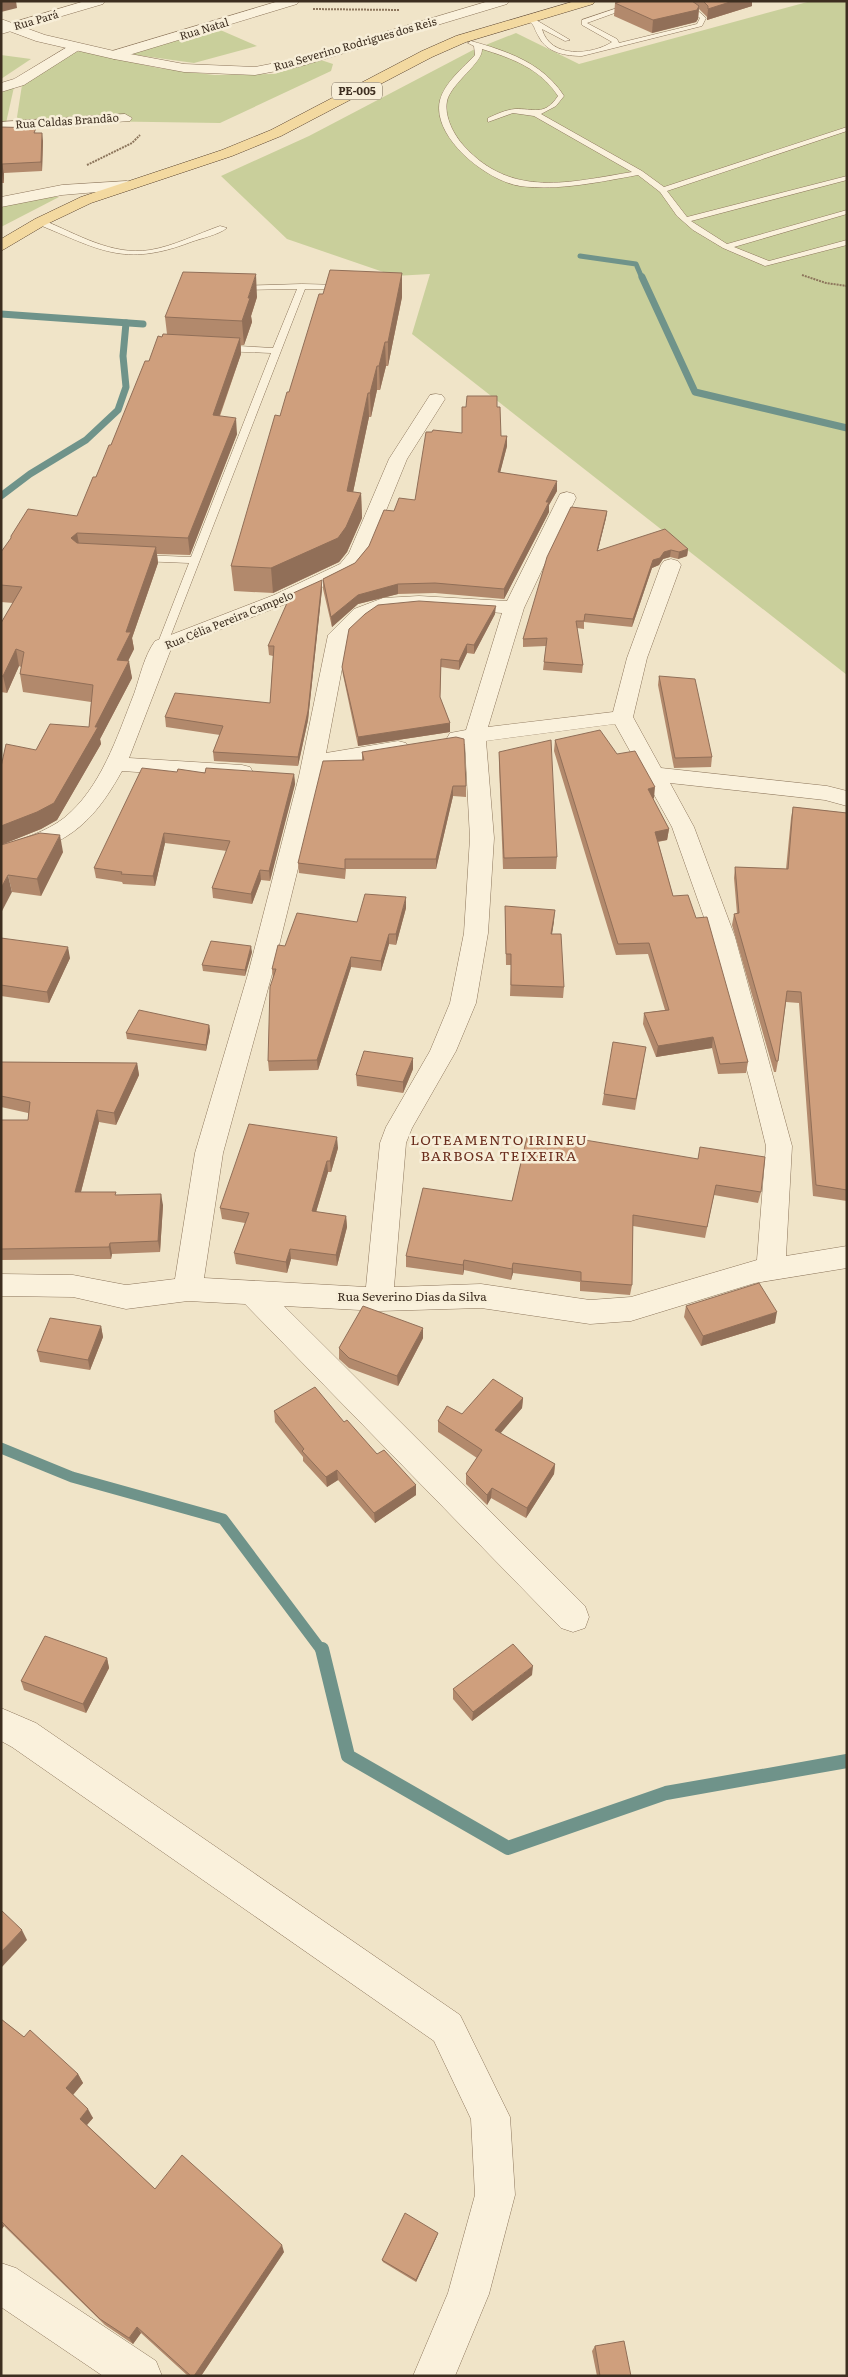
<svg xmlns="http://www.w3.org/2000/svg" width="848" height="2377" font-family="Literata,serif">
<rect width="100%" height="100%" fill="#f0e4c8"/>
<g fill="#c9cf9b">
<polygon points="811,1 847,1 847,675 412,334 430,274 395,276 287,239 221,176 309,136 473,50 516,33 579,64"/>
<polygon points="218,29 257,46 194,63 129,54"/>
<polygon points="81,51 158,68 214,75 274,74 321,60 333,64 331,71 220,123 19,120 17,117 22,85 76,52"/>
<polygon points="1,55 31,59 1,79"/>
<polygon points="14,87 6,123 1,123 1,91"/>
<polygon points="37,197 59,197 1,227 1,204"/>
</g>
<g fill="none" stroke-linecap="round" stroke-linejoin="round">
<polyline stroke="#6f938a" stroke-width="5" points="580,256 636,264 642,278"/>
<g stroke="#6f938a" stroke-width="7">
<polyline points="642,277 695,392 847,428"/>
<polyline points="1,314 143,324"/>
<polyline points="1,496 30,474 86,440 118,410 126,387 123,356 126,323"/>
</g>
<polyline stroke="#6f938a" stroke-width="11" points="1,1448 72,1477 223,1519 322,1651"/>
<polyline stroke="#6f938a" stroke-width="14" points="322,1649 348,1756 508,1848 666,1793 847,1761"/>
<g stroke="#8d765c" stroke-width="1">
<g id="service">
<path d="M638,1H648L587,23L617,39L619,43L697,24L700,18L687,8L670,1C685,1 696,8 706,18L702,26L582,56C566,56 547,53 539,37C532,25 537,28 526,18L531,17L570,40L565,41L542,29C550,59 592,55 612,42L582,25V20Z"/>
<path d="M471,41C507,51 543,63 564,96L556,106L541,114L642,171L664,187L847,127V131L667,191L687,217L847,176V180L691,221L727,244L847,210V214L734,247L769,261L847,240V245L765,266L723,248L693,230L677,216L660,192L638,175C599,182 559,191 520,186C487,181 431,137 440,100C445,82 463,68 475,55L474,46L468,43ZM482,49C511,58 540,68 558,96C544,117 533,108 515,109C505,110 497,114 488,118V122L513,113L534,116L632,172C570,182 512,199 464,146C454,135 444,117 447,101C451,83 483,63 482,49Z"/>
<path d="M37,220H43C77,234 112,256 150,250C174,246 197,234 220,226L227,228C218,235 202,238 191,242C123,268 99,249 37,224Z"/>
<polygon points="302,284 342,285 346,287 342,289 305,289 167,645 162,648 158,647 157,645 189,563 140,561 135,558 140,555 191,557 271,353 222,351 218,348 222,345 273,348 297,289 239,290 235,288 239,286"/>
</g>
</g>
<g stroke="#8d765c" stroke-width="1">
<g id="minor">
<polygon points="85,1 105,1 103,4 1,34 1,26"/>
<polygon points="279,1 299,1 297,4 119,58 114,59 107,55 109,52"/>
<polygon points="74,43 79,44 81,47 79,50 24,85 1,92 1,83 14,79"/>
<polygon points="125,114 132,118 130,121 1,130 1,122"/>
<polygon points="127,181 132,183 135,186 132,189 62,195 1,207 1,197 62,185"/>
<path d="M436,394L442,395L445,399L407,459L368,555L354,572L288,603L171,649L129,758L242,765L250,767L253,772L250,777L242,779L122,771C90,829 64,845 1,862V846C22,839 46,832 64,818C101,788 117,737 134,694C140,677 144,656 155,641L274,595L340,564L349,553L389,459L430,395Z"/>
<path d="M567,492L574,494L576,498L524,608L488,727L613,712L627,658L661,565L664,561L671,559L678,561L681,565L647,658L633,717L661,768L827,786L847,791V806L825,800L670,783L694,827L735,937L792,1146L786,1256L847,1246V1268L755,1283L631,1321L590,1324L481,1308L379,1311L284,1306L585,1606L589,1617L585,1628L573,1632L561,1628L245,1304L188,1301L126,1309L73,1297L1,1296V1274L73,1275L126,1285L175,1279L195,1153L248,974L299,776L328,635L354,609L383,598L419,596L507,601L558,498L560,494ZM400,608H440L502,613L466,730L450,733L447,738L450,743L465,744L470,838L464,933L450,1003L430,1051L386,1127L380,1143L366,1287L204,1278L223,1153L272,974L323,767L398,755L406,753L409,748L406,743L398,741L326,753L348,637L373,615L386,610ZM615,724L672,827L711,937L751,1085L766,1146L757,1260L631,1297L590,1300L481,1284L394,1287L406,1143L412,1128L456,1051L476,1003L488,933L494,838L486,741Z"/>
<polygon points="1,1708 36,1723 460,2015 510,2117 515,2195 489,2294 455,2376 413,2376 448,2293 475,2195 471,2119 434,2041 12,1747 1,1741"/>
<polygon points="1,2263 16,2268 156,2361 162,2376 103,2376 1,2307"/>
</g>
</g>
<g stroke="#8d765c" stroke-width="1">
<polygon id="tertiary" points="489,1 509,1 507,4 298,67 255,75 184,72 114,59 36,41 1,28 1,19 45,35 114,51 184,64 255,67 291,60"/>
</g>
<g stroke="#5b4430" stroke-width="1">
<polygon id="primary" points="575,1 595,1 593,4 466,42 432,57 281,136 232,156 91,203 45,225 1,251 1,239 35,219 81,197 222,150 271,130 422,51 456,36"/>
</g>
<g stroke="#8d765c" stroke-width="2" stroke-dasharray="2 1" stroke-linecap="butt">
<polyline points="313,9 399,10"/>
<polyline points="87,165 132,143 140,135"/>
<polyline points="802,275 826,283 847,286"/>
</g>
<use href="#service" fill="#faf1dc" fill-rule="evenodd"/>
<use href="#minor" fill="#faf1dc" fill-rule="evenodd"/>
<use href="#tertiary" fill="#faf1dc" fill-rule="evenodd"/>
<use href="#primary" fill="#f3d9a0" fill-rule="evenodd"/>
</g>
<g fill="#b2896c">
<polygon points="623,1 752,1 752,6 707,20 707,17 699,9 698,19 696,22 652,33 614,16 615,3"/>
<polygon points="1,127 37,133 43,141 42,171 4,173 4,183 1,183"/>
<polygon points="402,273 402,297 388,366 386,366 380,390 377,390 371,417 369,417 353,492 361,493 362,518 347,552 339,562 273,593 234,591 231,566 280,416 289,392 323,294"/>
<polygon points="257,297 251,316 252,322 244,345 241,345 241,354 220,416 237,434 190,555 157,554 158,563 132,638 134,649 128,661 132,678 100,739 101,744 57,820 41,829 1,845 36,750 89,727 91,702 23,692 20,674 21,667 19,666 7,693 1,692 1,623 13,603 1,602 1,552 77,516 111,445 149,361 162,337 167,334 165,317"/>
<polygon points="497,407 501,436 507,436 507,446 500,472 557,491 549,505 549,512 504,599 435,593 398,594 358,604 332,627 323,589 323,579 355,563 369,546 394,511 415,500 462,433"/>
<polygon points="607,511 606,518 598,550 688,549 687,556 678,559 670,557 663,559 659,565 652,568 632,627 584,622 584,629 577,628 583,665 582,673 543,670 546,646 523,647 523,639"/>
<polygon points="322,589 308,720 298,766 214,761 213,752 220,735 166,727 165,717 270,703 273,656 269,655 268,646"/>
<polygon points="495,614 474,654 467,653 459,670 441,667 440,698 450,723 450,732 358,746 343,675 342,667"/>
<polygon points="659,676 712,757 711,767 674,768 658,685"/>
<polygon points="555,740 617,754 654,798 653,799 669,829 667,840 658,842 673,896 748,1062 746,1073 718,1074 712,1048 656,1057 643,1024 644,1013 665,1010 648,954 616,955 554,751"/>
<polygon points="362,752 466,786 466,797 453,796 436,869 346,869 345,879 299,873 298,863 362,760"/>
<polygon points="499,752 557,857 556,869 503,869 499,763"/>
<polygon points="177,772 294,774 295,784 270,881 261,880 252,904 213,898 212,888 227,851 165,843 155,886 123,884 122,882 96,878 94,868"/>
<polygon points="793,807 847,813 847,1201 813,1196 799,1003 786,1002 778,1061 776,1072 774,1072 732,925 734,914 737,914 734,878 735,867 786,869 791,818"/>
<polygon points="1,845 63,852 41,896 12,892"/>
<polygon points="505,906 554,921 552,934 564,987 563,998 510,996 511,965 506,965"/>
<polygon points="406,908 396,945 389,944 381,971 351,967 318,1070 269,1071 268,1061 273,979 272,969 285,946 357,922"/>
<polygon points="1,938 70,958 49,1003 1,996"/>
<polygon points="252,952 245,976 203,971 202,965"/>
<polygon points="209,1025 210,1031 206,1051 127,1039 126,1033"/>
<polygon points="644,1058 635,1110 602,1105 604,1094"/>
<polygon points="1,1062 137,1063 139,1075 116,1125 99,1122 81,1192 116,1195 163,1205 160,1252 112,1254 111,1259 1,1260 1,1120 28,1120 28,1113 1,1107"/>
<polygon points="413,1069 403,1093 357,1086 356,1075"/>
<polygon points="527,1137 761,1192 758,1203 714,1195 705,1238 633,1226 632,1285 630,1295 580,1291 580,1282 513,1273 511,1280 464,1270 463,1275 406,1267 406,1256 512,1201"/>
<polygon points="338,1148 331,1172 328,1172 316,1212 346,1216 347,1227 337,1266 291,1259 287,1273 236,1264 234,1253 245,1223 222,1219 220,1208"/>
<polygon points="686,1306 775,1323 701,1346 684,1317"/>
<polygon points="101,1326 103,1337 90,1370 40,1362 37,1351"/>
<polygon points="423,1338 398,1386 349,1368 339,1359 339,1348"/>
<polygon points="523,1398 522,1408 500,1433 555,1464 554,1474 526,1518 491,1498 487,1505 466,1484 466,1474 477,1458 438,1432 438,1421"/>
<polygon points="274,1411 344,1422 377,1454 416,1485 416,1495 375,1523 338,1480 327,1487 303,1461 303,1457 275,1422"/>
<polygon points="107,1658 109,1668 86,1713 24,1690 21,1681"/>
<polygon points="532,1675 472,1721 453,1699 453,1689"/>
<polygon points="1,2019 24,2037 78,2074 83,2083 73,2095 93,2118 87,2125 155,2189 284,2252 201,2376 188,2376 141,2333 133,2344 105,2325 4,2226 1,2230"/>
<polygon points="437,2236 416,2282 383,2262 382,2260"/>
<polygon points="595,2346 631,2376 597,2376 592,2351"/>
</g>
<g fill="#916f58">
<polygon points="5,1 16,1 17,8 1,12 1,2"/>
<polygon points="733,1 752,1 752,6 707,20 708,9"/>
<polygon points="699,6 698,19 696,22 652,33 653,20"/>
<polygon points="42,133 43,141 42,171 41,162"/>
<polygon points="2,164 4,173 4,183 2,174"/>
<polygon points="402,273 402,297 388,366 388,342"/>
<polygon points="256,274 257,297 251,316 252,322 244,345 242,321 248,298"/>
<polygon points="240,338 241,354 214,431 213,415"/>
<polygon points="385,342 386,366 380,390 379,366"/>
<polygon points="377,366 377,390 371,417 370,393"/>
<polygon points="368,393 369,417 348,516 347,491"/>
<polygon points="236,418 237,434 190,555 188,538"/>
<polygon points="507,436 507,446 498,481 498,472"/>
<polygon points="557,481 557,491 549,505 549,512 504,599 504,589 546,502"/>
<polygon points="361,493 362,518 347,552 339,562 273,593 271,568"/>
<polygon points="607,511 606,518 596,558 597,551"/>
<polygon points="77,533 80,550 71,538"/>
<polygon points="156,547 158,563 132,638 134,649 120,677 117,660 126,632"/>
<polygon points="688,549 687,556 678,559 679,552"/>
<polygon points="671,550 670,557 663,559 659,565 652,568 632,627 633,619 653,560 664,552"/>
<polygon points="322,580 322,589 308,720 298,766 298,757"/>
<polygon points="398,584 398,594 358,604 332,627 331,617 358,595"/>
<polygon points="496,606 495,614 474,654 474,645"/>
<polygon points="467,644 467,653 459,670 459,661"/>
<polygon points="16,649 19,666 7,693 3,676"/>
<polygon points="129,661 132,678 100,739 101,744 57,820 41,829 1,845 1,826 95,727"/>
<polygon points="450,723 450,732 358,746 358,737"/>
<polygon points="294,774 295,784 270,881 269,871"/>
<polygon points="453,786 453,796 436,869 436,859"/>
<polygon points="655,787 654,798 646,800 648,789"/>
<polygon points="669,829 667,840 654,842 655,832"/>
<polygon points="164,833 165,843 155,886 153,876"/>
<polygon points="60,835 63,852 41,896 37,879"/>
<polygon points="260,870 261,880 252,904 251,894"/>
<polygon points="8,875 12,892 1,913 1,888"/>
<polygon points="406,897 406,908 396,945 396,934"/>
<polygon points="555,910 554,921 550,946 551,934"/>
<polygon points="389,934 389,944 381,971 381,961"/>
<polygon points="251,946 252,952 245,976 245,970"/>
<polygon points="68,947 70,958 49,1003 47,992"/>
<polygon points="351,957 351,967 318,1070 317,1060"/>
<polygon points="209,1025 210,1031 206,1051 206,1045"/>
<polygon points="713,1037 712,1048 656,1057 658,1046"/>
<polygon points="413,1058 413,1069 403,1093 403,1082"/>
<polygon points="137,1063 139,1075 116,1125 114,1113"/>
<polygon points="97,1110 99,1122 78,1203 75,1192"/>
<polygon points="337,1137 338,1148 331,1172 330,1161"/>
<polygon points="327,1161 328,1172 313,1222 312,1211"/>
<polygon points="161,1194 163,1205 160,1252 158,1241"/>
<polygon points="346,1216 347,1227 337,1266 336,1255"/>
<polygon points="110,1243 112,1254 111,1259 109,1247"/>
<polygon points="290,1249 291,1259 287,1273 286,1262"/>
<polygon points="464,1260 464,1270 463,1275 463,1265"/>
<polygon points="513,1263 513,1273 511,1280 512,1269"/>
<polygon points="777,1312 775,1323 701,1346 703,1336"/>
<polygon points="101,1326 103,1337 90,1370 88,1360"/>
<polygon points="423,1328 423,1338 398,1386 397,1376"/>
<polygon points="523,1398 522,1408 494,1441 495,1430"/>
<polygon points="555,1464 554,1474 526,1518 527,1508"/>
<polygon points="337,1470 338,1480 327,1487 326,1477"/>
<polygon points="416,1485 416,1495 375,1523 374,1513"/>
<polygon points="492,1488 491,1498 487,1505 487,1495"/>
<polygon points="107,1658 109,1668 86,1713 83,1704"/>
<polygon points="533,1666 532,1675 472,1721 473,1712"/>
<polygon points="22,1930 27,1940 1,1968 1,1952"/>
<polygon points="78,2074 83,2083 71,2097 66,2088"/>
<polygon points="88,2109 93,2118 85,2127 80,2119"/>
<polygon points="1,2222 4,2226 1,2230"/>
<polygon points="438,2233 437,2236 416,2282 416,2280"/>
<polygon points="282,2245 284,2252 201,2376 194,2376"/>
<polygon points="137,2327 141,2333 133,2344 129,2338"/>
</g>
<g fill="#cf9f7d" stroke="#916f58">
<polygon points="623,1 692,1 699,6 697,10 653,20 615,3"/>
<polygon points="703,1 733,1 708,9 708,6"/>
<polygon points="1,127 36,128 34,133 42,133 41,162 2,164 2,174 1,174"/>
<polygon points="330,270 402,273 388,342 385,342 379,366 377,366 370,393 368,393 347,491 361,493 346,527 338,538 271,568 231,566 275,415 280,416 287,392 289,392 319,294 323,294"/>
<polygon points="183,272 256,274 248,298 250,298 242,321 165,317"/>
<polygon points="163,334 240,338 213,415 236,418 188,538 77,533 71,538 77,543 156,547 126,632 131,632 117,660 129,661 95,727 98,727 54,803 37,812 1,826 1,767 6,744 36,750 50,724 89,727 93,685 20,674 24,652 16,649 3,676 1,676 1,623 22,587 1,585 1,552 11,538 11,536 28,509 77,516 93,477 96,477 109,445 111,445 145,361 149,361 158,336 162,337"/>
<polygon points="467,396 497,396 497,407 500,407 501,436 507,436 498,472 557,481 546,502 549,502 504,589 435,583 398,584 358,595 331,617 323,579 355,563 369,546 384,510 394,511 399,498 415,500 426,432 432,432 433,430 462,433 462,407 466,407"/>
<polygon points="571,507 607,511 597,551 665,529 688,549 679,552 671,550 664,552 660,558 653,560 633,619 585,614 584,621 576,621 583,665 544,662 547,638 523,639 547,557"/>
<polygon points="322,580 308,711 298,757 213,752 223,726 165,717 175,693 270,703 274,646 268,646 291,594"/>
<polygon points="419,601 496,606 474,645 467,644 459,661 441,659 440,697 450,723 358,737 342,667 349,629 365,614 378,605"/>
<polygon points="659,676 695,679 712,757 675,758"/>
<polygon points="600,730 617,754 635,751 655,787 648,789 669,829 655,832 673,896 688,895 696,918 707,917 748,1062 720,1064 713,1037 658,1046 644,1013 669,1010 649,943 618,944 555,740"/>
<polygon points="456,737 464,739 466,786 453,786 436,859 345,859 345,869 298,863 323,761 364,760 362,752"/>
<polygon points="551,740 557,857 504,858 499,752"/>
<polygon points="142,768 177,772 178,769 205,773 206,768 294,774 269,871 260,870 251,894 212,888 230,841 164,833 153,876 121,874 122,872 94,868"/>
<polygon points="793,807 847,813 847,1190 816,1185 801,992 787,991 778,1061 776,1061 734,914 739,913 735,867 788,869"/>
<polygon points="40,833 60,835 37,879 8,875 1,888 1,845"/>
<polygon points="365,894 406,897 396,934 389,934 381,961 351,957 317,1060 268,1061 270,987 276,969 272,969 278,945 285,946 297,913 357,922"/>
<polygon points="505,906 555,910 551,934 561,934 564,987 511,985 511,954 506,954"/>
<polygon points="1,938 68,947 47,992 1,985"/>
<polygon points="211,941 251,946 245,970 202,965"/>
<polygon points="139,1010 209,1025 206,1045 126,1033"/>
<polygon points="613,1042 646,1047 636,1099 604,1094"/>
<polygon points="364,1051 413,1058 403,1082 356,1075"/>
<polygon points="1,1062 137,1063 114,1113 97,1110 75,1192 116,1192 115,1195 161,1194 158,1241 110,1243 109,1247 1,1249 1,1120 28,1120 30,1102 1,1096"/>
<polygon points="249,1124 337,1137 330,1161 327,1161 312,1211 346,1216 336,1255 290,1249 286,1262 234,1253 249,1213 220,1208"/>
<polygon points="527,1137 577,1145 579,1139 698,1159 700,1147 765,1157 761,1192 716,1185 707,1227 633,1215 632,1285 581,1281 581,1272 513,1263 512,1269 464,1260 463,1265 406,1256 423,1188 512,1201"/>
<polygon points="759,1283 777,1312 703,1336 686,1306"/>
<polygon points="363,1306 423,1328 397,1376 349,1358 339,1348"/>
<polygon points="50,1318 101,1326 88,1360 37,1351"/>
<polygon points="493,1379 523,1398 495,1430 555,1464 527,1508 492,1488 487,1495 466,1474 482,1450 438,1421 447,1406 462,1414"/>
<polygon points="315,1387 344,1422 347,1420 377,1454 384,1450 416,1485 374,1513 337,1470 326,1477 302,1451 304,1449 274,1411"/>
<polygon points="45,1636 107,1658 83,1704 21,1681"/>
<polygon points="513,1644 533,1666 473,1712 453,1689"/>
<polygon points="1,1910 22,1930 1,1952"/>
<polygon points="1,2019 24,2037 30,2030 78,2074 66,2088 88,2109 80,2119 155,2189 182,2155 282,2245 194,2376 191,2376 137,2327 129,2338 100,2319 1,2221"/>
<polygon points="405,2213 438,2233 416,2280 382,2260"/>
<polygon points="624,2341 631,2376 600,2376 595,2346"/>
</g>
<g text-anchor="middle" stroke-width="5" stroke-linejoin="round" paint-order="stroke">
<g font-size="11" fill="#3d2e20" stroke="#f7eed8">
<text transform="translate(36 20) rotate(-16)" y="4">Rua Pará</text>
<text transform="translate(204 29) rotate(-17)" y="4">Rua Natal</text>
<text transform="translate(355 44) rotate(-16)" y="4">Rua Severino Rodrigues dos Reis</text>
<text transform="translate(67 121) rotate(-4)" y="4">Rua Caldas Brandão</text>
<text transform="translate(229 620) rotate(-22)" y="4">Rua Célia Pereira Campelo</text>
</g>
<rect fill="#f7eed8" stroke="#756857" stroke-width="1" x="332" y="82.5" width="50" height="17" rx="4"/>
<g font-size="11" font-weight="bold" fill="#3d2e20">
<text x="357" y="95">PE-005</text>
</g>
<g font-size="12" fill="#3d2e20" stroke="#f7eed8">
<text x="412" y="1301">Rua Severino Dias da Silva</text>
</g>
<g font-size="14" letter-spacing="1" fill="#6b2e1e" stroke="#f7eed8">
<text x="499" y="1145">LOTEAMENTO IRINEU<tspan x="499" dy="16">BARBOSA TEIXEIRA</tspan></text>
</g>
</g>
<rect width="848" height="2377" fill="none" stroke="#3d2e20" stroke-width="5"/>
</svg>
